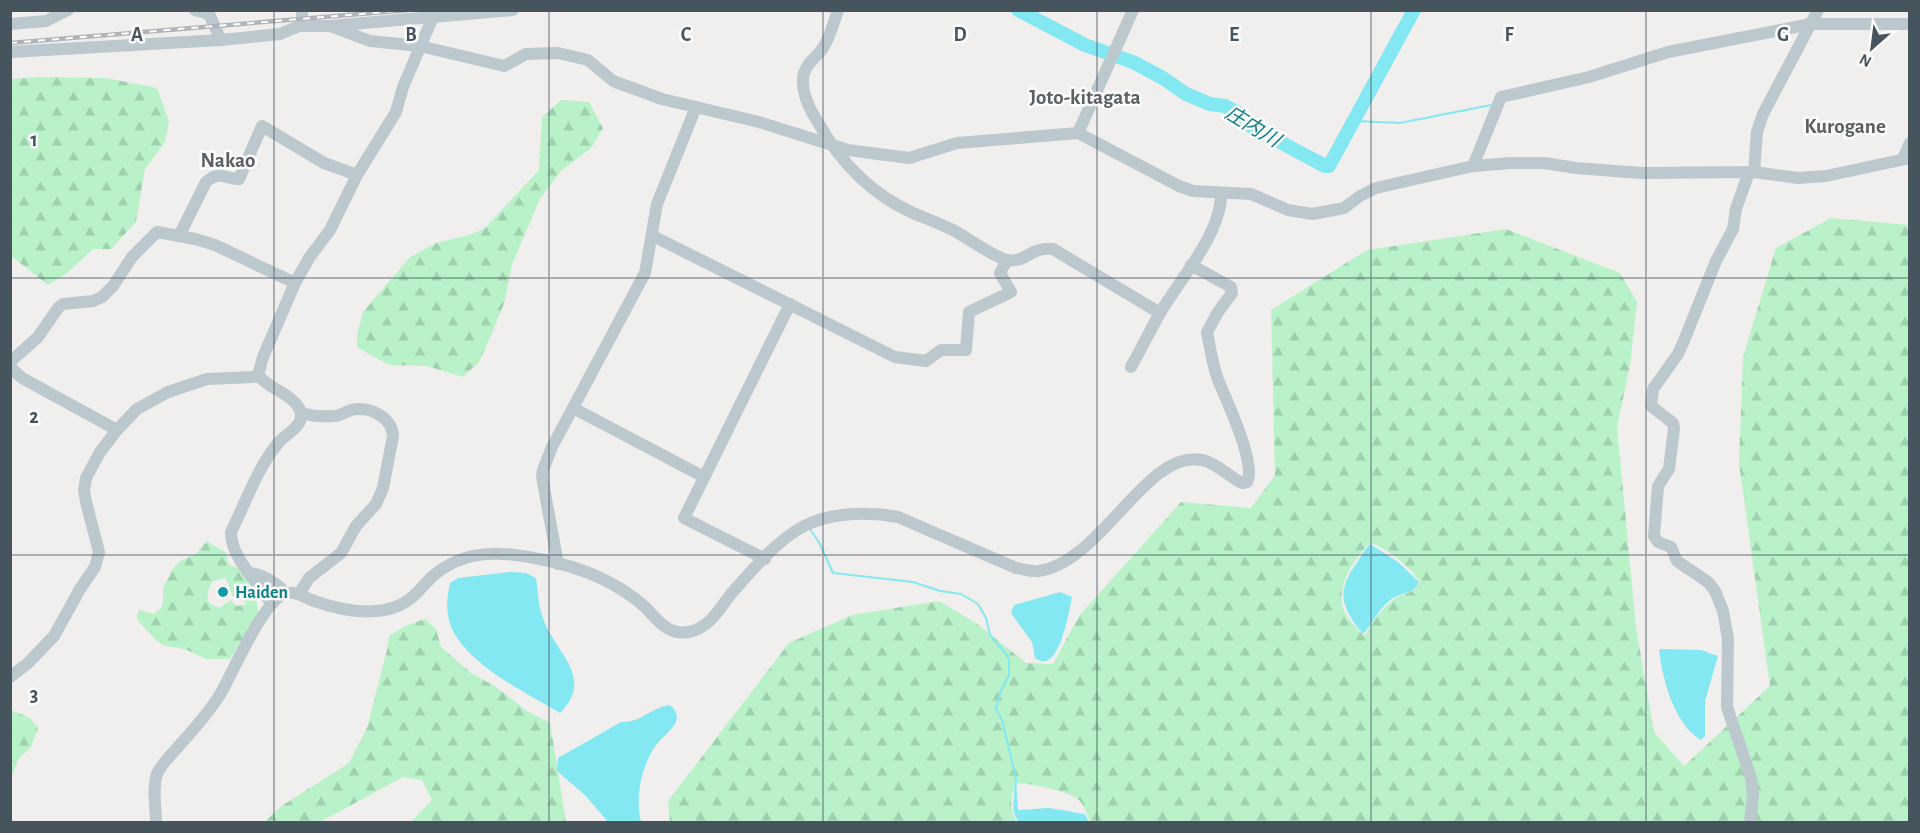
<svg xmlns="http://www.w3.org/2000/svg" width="1920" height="833" font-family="'Alegreya Sans','Noto Sans JP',sans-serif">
<defs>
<pattern id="forest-firs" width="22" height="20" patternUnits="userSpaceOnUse" patternTransform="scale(1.5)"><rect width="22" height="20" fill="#b9f2c8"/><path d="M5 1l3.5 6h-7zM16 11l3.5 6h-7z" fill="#a0d1ae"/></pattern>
</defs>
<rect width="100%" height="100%" fill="#f1eeee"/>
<g fill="url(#forest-firs)" fill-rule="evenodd">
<polygon points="39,77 106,78 157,88 169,121 165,142 145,169 136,222 111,249 93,249 67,273 48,285 10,255 11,79"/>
<polygon points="561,100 589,102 603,128 591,148 561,171 540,199 512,264 505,301 492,333 479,362 463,377 427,366 389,365 357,347 357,334 363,312 410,257 436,243 469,235 484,229 539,170 542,117"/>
<path d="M1831,218L1909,225V822H1090C1088,816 1084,806 1080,801C1071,791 1028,783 1015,783C1011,797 1008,810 1018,822H670L668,801L789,643L852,615L939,601L976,623L1026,663L1053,664L1079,616L1181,502L1251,508L1275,475L1271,310L1367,250L1506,229L1620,273L1637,302L1630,365L1617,427L1636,627L1654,732L1684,766L1770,686L1739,463L1743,357L1776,248ZM1370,543C1387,548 1410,567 1420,582C1415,594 1402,593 1393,600C1381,610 1373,620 1366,634L1363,635C1356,627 1346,618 1343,608C1336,586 1355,557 1370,543Z"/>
<path d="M207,541L226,553L229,564L234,567L240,568L256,597L258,613L230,659H206L187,650L163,645L157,641L138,621L137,616L139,610L154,614L161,608L163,603V588L174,567L180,561L196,554ZM225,578L229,585L232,596H237L247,604L237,606L231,600L219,608L209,603C207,594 207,589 213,581Z"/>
<polygon points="425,619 436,629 441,647 471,673 496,687 527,711 550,723 566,822 411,822 432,800 422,780 403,777 320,822 265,822 280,807 349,763 367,728 387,650 389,636 405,626"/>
<polygon points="11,710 30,718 38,728 31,747 19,758 11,778"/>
</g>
<g fill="#83e8f1">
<path d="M1370,544L1398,562L1419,582C1415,593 1405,592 1395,597C1379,606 1374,623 1363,634C1344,610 1335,595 1354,567C1360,559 1363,551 1370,544Z"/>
<path d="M510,572L526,573L536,578C538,590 538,604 542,615C552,651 597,676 560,713C525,692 454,659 448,615C446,604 448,593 450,583L458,578Z"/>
<path d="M1060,592L1072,597C1069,611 1059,677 1035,658L1032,642L1011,613L1014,605Z"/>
<path d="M1659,649L1701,650L1718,656L1705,701V736L1701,740C1674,724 1662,678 1659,649Z"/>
<path d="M669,705C676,709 679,716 675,724C670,732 661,738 656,745C641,767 635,797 641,822H608L586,796L557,771L558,758L621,722C641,723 650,708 669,705Z"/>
<path d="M1016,783L1018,810L1049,808L1085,814L1089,822H1019C1009,809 1015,798 1016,783Z"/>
</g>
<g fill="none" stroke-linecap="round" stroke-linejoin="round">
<g stroke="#83e8f1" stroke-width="2">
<polyline points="1354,121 1400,123 1491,105"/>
<polyline points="809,528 819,542 833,573 913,582 940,591 961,594 978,604 986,618 990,635 1007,655 1009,661 1009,675 1000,693 996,709 1002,720 1014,770 1016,780 1015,793"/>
</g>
<polyline stroke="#83e8f1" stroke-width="14" points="1018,10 1085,45 1133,62 1163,78 1186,94 1210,104 1225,106 1240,114 1252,127 1325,166 1329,166 1414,10"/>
<g stroke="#bbc8ce" stroke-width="12">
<polyline points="195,10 209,14 221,40 280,34 299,26 330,26 513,10"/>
<polyline points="302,10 302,26"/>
<path d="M838,10C834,23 830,37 823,48C816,58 804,65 803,78C802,95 810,110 819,124C841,163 871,194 913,213C927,219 941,224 955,231C967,238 994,257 1007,260C1024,264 1032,246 1053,249L1160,313"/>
<polyline points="10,24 46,21 68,10"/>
<polyline points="330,26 370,41 420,46 504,66 526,54 558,53 588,60 613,81 662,99 759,122 848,150 909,158 957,143 1078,133 1179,186 1193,191 1251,194 1288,210 1312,214 1344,208 1360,196 1376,188 1473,166 1511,163 1544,163 1576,168 1641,173 1754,172 1798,178 1826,176 1910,158"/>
<polyline points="10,52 221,40"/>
<polyline points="1078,133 1133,10"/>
<polyline points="1903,159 1910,143"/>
<polyline points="1473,166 1501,97 1589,77 1668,52 1811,24 1910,24"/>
<polyline points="1749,172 1736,209 1733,229 1716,261 1683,343 1678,354 1653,389 1651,406 1673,423 1674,429 1669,469 1658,486 1654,536 1658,542 1671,547 1677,561 1708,582 1715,591 1723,611 1728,639 1727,707 1751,778 1753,795 1750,822"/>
<polyline points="1754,172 1757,132 1763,114 1818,10"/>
<path d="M179,236L206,182C220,170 224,179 239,179L262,126L324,163L357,175"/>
<polyline points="653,236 895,357 926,361 941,350 966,350 969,312 1011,292 1000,273 1007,260"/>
<polyline points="10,362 38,337 58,308 63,304 93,301 102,297 113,286 132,257 157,232 195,239 215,245 295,283"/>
<polyline points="10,367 22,378 117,430"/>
<path d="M1131,367C1141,349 1150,331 1160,313C1180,279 1222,233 1221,193"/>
<polyline points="258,375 263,357 295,283 309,258 330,230 357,175 396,112 403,87 436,10"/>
<path d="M258,375C268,389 292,393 300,410C306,425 287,433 279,442C257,468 246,502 231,532C231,560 259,581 271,604"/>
<polyline points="573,408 704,477"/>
<polyline points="765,559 684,518 790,304"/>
<polyline points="558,564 542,477 543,470 552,447 645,273 657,204 696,107"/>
<path d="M248,573C259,573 281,584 285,594"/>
<path d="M299,594L309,578L341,553L356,526L376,504L383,488L393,436C392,417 370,406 351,410C345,412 340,416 334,416C322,417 312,416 301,413"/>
<polyline points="10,677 28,663 54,636 80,589 95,567 99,552 86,502 84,490 86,478 100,452 117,430 137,409 168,392 207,379 253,377 258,375"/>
<path d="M156,822C156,808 152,788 157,774C162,763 171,755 178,747C193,730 209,713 221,693C233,672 264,598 287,593C297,591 305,598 314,601C340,610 374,617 400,605C415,598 421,587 433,576C464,549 501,551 539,559C577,566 616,581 645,607C657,619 668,636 689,632C709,628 719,610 731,594C751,571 782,534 811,523C836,512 871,512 898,517L1016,568C1023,569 1032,572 1039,571C1102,562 1146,449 1202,460C1217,463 1228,476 1242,483L1247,482C1257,463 1225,398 1217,377C1212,362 1210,347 1207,332L1218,312L1232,293L1231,287L1191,265"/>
</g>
<g stroke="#b0b4b9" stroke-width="4.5">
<polyline id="rail" points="10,43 409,10"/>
</g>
<use href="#rail" stroke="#fff" stroke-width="2" stroke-dasharray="7" stroke-linecap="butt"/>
</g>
<path fill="none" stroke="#45545d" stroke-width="1.5" stroke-opacity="0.55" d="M274,10V822M549,10V822M823,10V822M1097,10V822M1371,10V822M1646,10V822M10,278H1910M10,555H1910"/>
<circle fill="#0f9aa8" stroke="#fff" stroke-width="2" cx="223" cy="592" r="6"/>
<g text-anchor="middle" stroke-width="5" stroke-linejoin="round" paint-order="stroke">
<g font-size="18" font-weight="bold" fill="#0d838f" stroke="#fff" text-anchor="start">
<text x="235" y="598">Haiden</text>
</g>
<g font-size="20" font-style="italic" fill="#067e8a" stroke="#fff">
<text transform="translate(1253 126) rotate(31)" y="7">庄内川</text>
</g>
<g font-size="21" font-weight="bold" fill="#5a6064" stroke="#fff">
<text x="1085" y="104">Joto-kitagata</text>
<text x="1845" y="133">Kurogane</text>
<text x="228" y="167">Nakao</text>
</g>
</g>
<g font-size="20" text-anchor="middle" font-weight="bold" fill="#45545d" stroke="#fff" stroke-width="5" stroke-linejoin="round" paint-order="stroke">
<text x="137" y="41">A</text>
<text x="411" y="41">B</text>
<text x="686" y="41">C</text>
<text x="960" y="41">D</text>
<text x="1234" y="41">E</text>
<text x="1509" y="41">F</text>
<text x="1783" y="41">G</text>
<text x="34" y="146">1</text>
<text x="34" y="423">2</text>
<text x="34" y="701">3</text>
</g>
<rect width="1920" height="833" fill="none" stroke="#45545d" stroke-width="24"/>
<g transform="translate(1872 48) rotate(208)" stroke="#ffffff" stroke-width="4.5" paint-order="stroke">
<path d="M0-4.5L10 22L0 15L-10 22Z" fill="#45545d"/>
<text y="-9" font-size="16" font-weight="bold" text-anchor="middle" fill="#45545d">N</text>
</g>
</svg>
